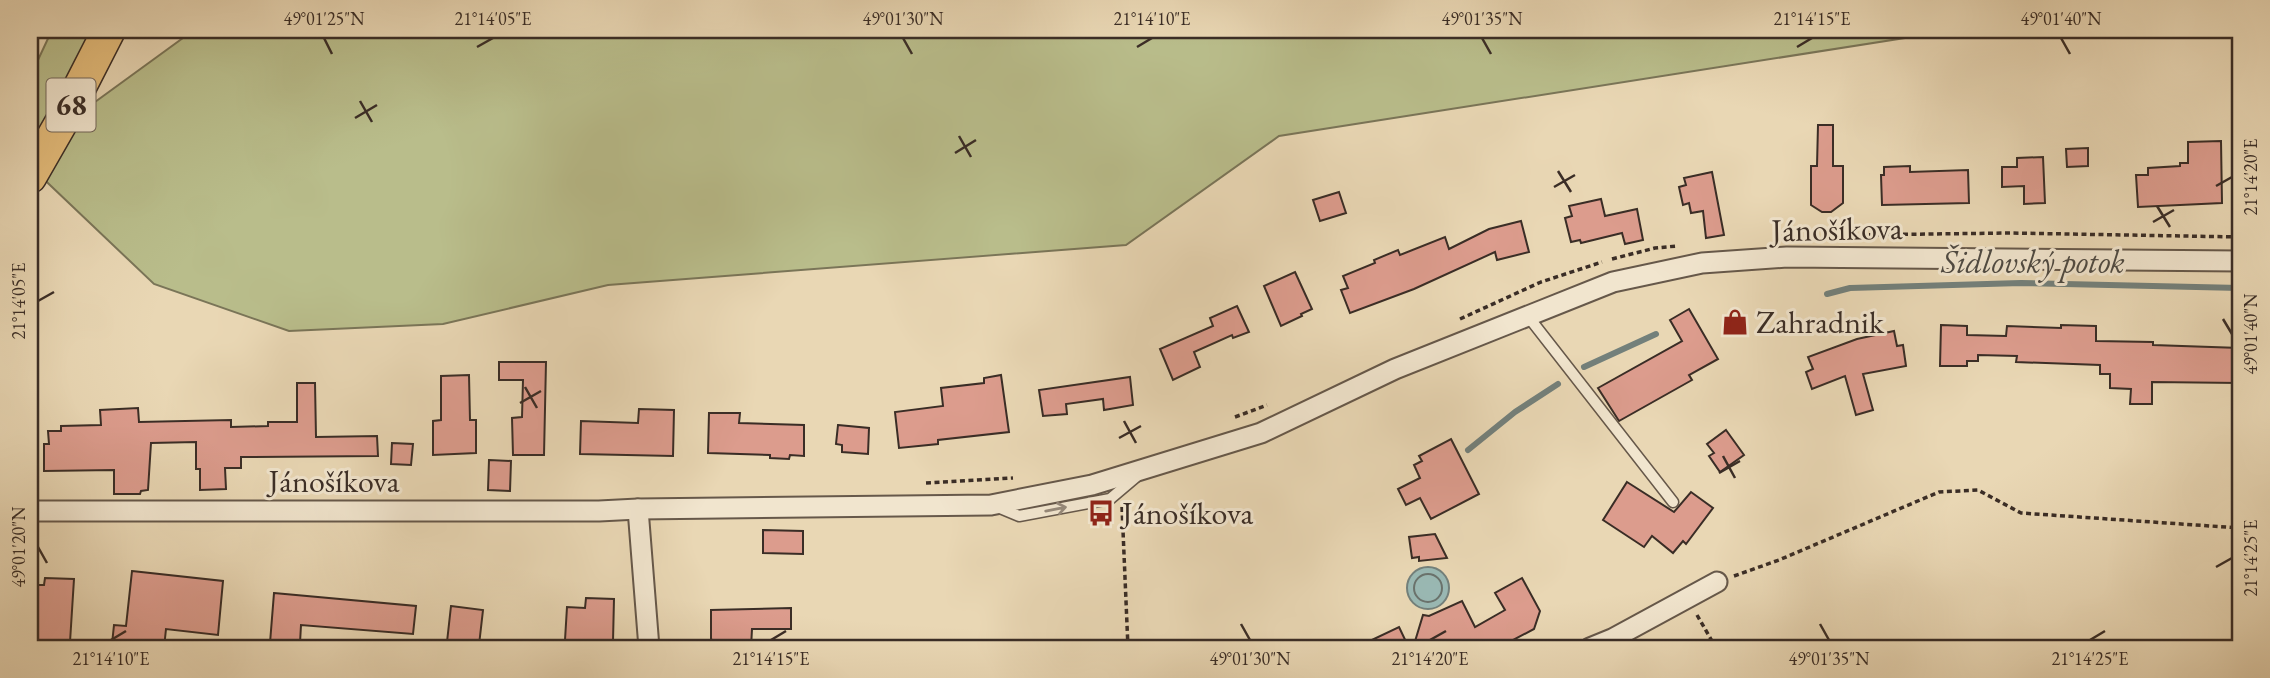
<svg xmlns="http://www.w3.org/2000/svg" width="2270" height="678" font-family="'EB Garamond',serif">
<rect width="100%" height="100%" fill="#e9d7b4"/>
<filter id="stains"><feTurbulence type="fractalNoise" baseFrequency=".00286" numOctaves="4"/><feColorMatrix values="0 0 0 0 .2 0 0 0 0 .09 0 0 0 0 .02 0 0 0 .5 -.17"/></filter>
<radialGradient id="worn" r=".72"><stop offset=".6" stop-color="#630" stop-opacity="0"/><stop offset="1" stop-color="#630" stop-opacity=".3"/></radialGradient>
<polygon fill="#b9bd8b" stroke="#7a7558" stroke-width="2" points="52,30 104,30 51,134 194,30 1956,30 1279,136 1126,245 608,285 443,324 289,331 154,284 30,166 30,77"/>
<circle fill="#99b8b3" stroke="#73807b" stroke-width="2" cx="1428" cy="588" r="21"/>
<g fill="none" stroke-linecap="round" stroke-linejoin="round">
<circle stroke="#6a726c" stroke-width="2" cx="1428" cy="588" r="14"/>
<g stroke="#73807b" stroke-width="6">
<polyline points="1827,294 1850,288 2021,283 2240,288"/>
<polyline points="1584,367 1656,334"/>
<polyline points="1468,450 1515,412 1558,384"/>
</g>
</g>
<g fill="#dc9c8d" stroke="#3a2d26" stroke-width="2">
<polygon points="1818,125 1833,125 1833,166 1843,166 1843,203 1831,212 1822,212 1811,205 1811,166 1817,166"/>
<polygon points="2221,141 2222,203 2138,207 2136,175 2148,175 2148,168 2180,166 2180,163 2188,163 2188,142"/>
<polygon points="2088,148 2088,166 2067,167 2066,149"/>
<polygon points="2043,157 2045,203 2024,204 2024,186 2002,187 2002,167 2017,167 2017,158"/>
<polygon points="1910,166 1910,172 1968,170 1969,203 1882,205 1881,175 1884,175 1884,167"/>
<polygon points="1712,172 1724,235 1706,238 1703,211 1691,213 1689,203 1683,205 1679,187 1686,185 1684,178"/>
<polygon points="1339,192 1346,213 1320,221 1313,200"/>
<polygon points="1601,199 1605,216 1637,209 1643,240 1625,244 1622,233 1581,243 1580,240 1571,242 1565,218 1572,216 1569,206"/>
<polygon points="1521,221 1529,252 1497,260 1495,252 1414,289 1350,313 1341,290 1348,288 1343,276 1375,263 1374,260 1398,250 1400,255 1445,237 1449,249 1489,229"/>
<polygon points="1295,272 1312,309 1301,314 1302,316 1281,326 1264,286"/>
<polygon points="1237,306 1249,332 1233,338 1232,335 1194,352 1200,367 1173,380 1160,349 1213,326 1210,318"/>
<polygon points="1689,309 1718,359 1689,375 1692,380 1619,421 1598,388 1682,341 1670,320"/>
<polygon points="1941,325 1967,326 1967,335 2006,336 2007,326 2061,328 2061,325 2096,326 2096,341 2153,342 2153,345 2240,348 2240,383 2152,382 2152,404 2130,404 2131,389 2110,388 2110,374 2100,374 2100,365 2016,362 2017,356 1978,355 1978,361 1967,361 1967,366 1940,366"/>
<polygon points="1894,331 1897,346 1903,345 1906,366 1863,374 1873,410 1856,415 1845,376 1812,389 1806,372 1813,369 1808,357 1857,339"/>
<polygon points="499,362 546,362 544,455 513,455 512,418 522,417 523,380 499,380"/>
<polygon points="469,375 470,420 476,420 476,453 433,455 433,421 441,420 441,376"/>
<polygon points="1001,375 1009,432 938,440 938,444 899,448 895,412 943,406 941,388 984,383 984,378"/>
<polygon points="1130,377 1133,405 1104,410 1103,399 1066,404 1067,414 1043,416 1039,390"/>
<polygon points="297,383 315,383 316,437 377,436 378,456 241,457 241,468 225,468 226,489 200,490 200,469 196,469 196,442 151,443 148,490 141,491 140,494 114,494 114,470 44,471 44,444 49,444 48,431 61,431 61,426 101,425 100,410 138,408 139,422 231,420 231,427 268,426 268,422 297,422"/>
<polygon points="639,409 674,410 673,456 580,454 581,421 638,423"/>
<polygon points="709,413 740,413 739,423 804,425 804,456 790,455 789,459 770,458 770,455 708,453"/>
<polygon points="838,425 869,428 868,454 842,452 842,445 836,444"/>
<polygon points="1726,430 1744,455 1720,472 1709,456 1714,453 1707,444"/>
<polygon points="1451,439 1479,494 1431,519 1420,498 1406,505 1398,489 1420,478 1414,465 1422,461 1419,456"/>
<polygon points="392,443 413,444 411,465 391,464"/>
<polygon points="489,460 511,461 510,491 488,490"/>
<polygon points="1627,482 1674,512 1691,492 1713,508 1686,544 1683,541 1673,553 1652,536 1644,547 1603,520"/>
<polygon points="763,530 803,531 803,554 763,553"/>
<polygon points="1435,534 1447,558 1419,561 1419,557 1412,558 1409,537"/>
<polygon points="132,571 223,581 218,635 166,629 164,648 112,644 114,625 126,626"/>
<polygon points="45,578 74,579 70,642 30,640 30,604 36,605 38,585 44,585"/>
<polygon points="1522,578 1540,611 1534,629 1498,648 1413,648 1423,615 1429,616 1462,601 1475,627 1505,610 1495,593"/>
<polygon points="274,593 416,606 413,634 301,625 300,643 270,643"/>
<polygon points="586,598 614,599 613,641 565,640 567,607 585,608"/>
<polygon points="451,606 483,610 479,645 447,642"/>
<polygon points="791,608 791,629 752,629 751,648 715,648 715,642 711,639 711,610"/>
<polygon points="1399,627 1409,648 1355,648"/>
</g>
<g fill="none" stroke-linecap="round" stroke-linejoin="round">
<g stroke="#66584a" stroke-width="13">
<g id="service">
<polyline points="1527,315 1673,502"/>
<polyline points="995,506 1019,516 1110,499 1136,477"/>
</g>
</g>
<g stroke="#66584a" stroke-width="23">
<g id="minor">
<polyline points="638,509 649,648"/>
<polyline points="30,511 599,511 638,509 991,505 1092,485 1261,433 1395,369 1613,282 1702,263 1787,257 2240,261"/>
<polyline points="1590,648 1612,639 1717,582"/>
</g>
</g>
<g stroke="#3a2d26" stroke-width="35">
<polyline id="primary" points="30,177 65,116 109,30"/>
</g>
<g stroke="#3a2d26" stroke-width="3.5" stroke-dasharray="5 3.5" stroke-linecap="butt">
<polyline points="30,215 37,202"/>
<polyline points="1852,235 2011,233 2240,237"/>
<polyline points="1612,259 1655,248 1677,246"/>
<polyline points="1460,319 1541,282 1602,262"/>
<polyline points="1235,417 1267,405"/>
<polyline points="926,483 1013,478"/>
<polyline points="1122,507 1128,648"/>
<polyline points="1734,576 1779,560 1939,492 1978,490 2021,513 2240,528"/>
<polyline points="1697,615 1712,641 1721,641 1739,648"/>
</g>
<use href="#service" stroke="#f1e5ce" stroke-width="10"/>
<use href="#minor" stroke="#f1e5ce" stroke-width="19"/>
<use href="#primary" stroke="#e4bc7a" stroke-width="32"/>
</g>
<defs><path id="oneway-shaft" d="M-6 0H5M1.5-3L5.5 0L1.5 3" fill="none" stroke-width="1.6" stroke-linecap="round" stroke-linejoin="round" transform="scale(1.75)"/></defs>
<use stroke="#96897a" href="#oneway-shaft" transform="translate(1056 509) rotate(-11)"/>
<path fill="none" stroke="#3a2d26" stroke-width="2.5" d="M324,38L332,54M903,38L912,54M1482,38L1491,54M2061,38L2070,54M477,47L493,38M1137,47L1152,38M1797,47L1812,38M360,101L372,122M355,118L377,105M959,136L971,157M955,153L976,140M1558,171L1571,192M2216,186L2232,177M1554,187L1575,175M2157,206L2170,227M2153,222L2174,210M38,301L54,292M2223,319L2232,334M525,387L537,408M520,403L541,391M1124,421L1136,443M1119,438L1141,426M1723,456L1735,478M1719,473L1740,461M38,547L47,563M2216,567L2232,558M1241,624L1250,640M1820,624L1829,640M111,640L126,631M771,640L786,631M1430,640L1446,631M2090,640L2105,631"/>
<defs>
<g id="shop-bare" transform="scale(2.1)"><path d="M-5-2.5h2.3a2.7 3.5 0 0 1 5.4 0H5L5.5 6h-11ZM-1.5-2.5h3a1.5 2.3 0 0 0-3 0Z" fill="#8f2418" stroke="#f1e5ce" stroke-width="2.5" paint-order="stroke"/></g>
<g id="bus-bare" transform="scale(2.1)"><path d="M-5-6H5V4H4V6H2V4H-2V6H-4V4H-5ZM-3.5-4V0h7V-4ZM-3.5 1.2v1.5H-2V1.2ZM2 1.2v1.5H3.5V1.2Z" fill="#8f2418" stroke="#f1e5ce" stroke-width="2.5" paint-order="stroke"/></g>
</defs>
<g fill-rule="evenodd">
<use href="#shop-bare" x="1735" y="322"/>
<use href="#bus-bare" x="1101" y="513"/>
</g>
<g text-anchor="middle" stroke-width="6" stroke-linejoin="round" paint-order="stroke">
<rect fill="#f1e5ce" stroke="#716458" stroke-width="2" x="46.5" y="78.5" width="49" height="53" rx="5"/>
<g font-size="30" font-weight="bold" fill="#3a2d26">
<text x="71" y="115">68</text>
</g>
<g font-size="32" fill="#3a2d26" stroke="#f1e5ce">
<text transform="translate(1837 229) rotate(-1)" y="11">Jánošíkova</text>
<text x="334" y="492">Jánošíkova</text>
</g>
<g font-size="32" fill="#3a2d26" stroke="#f1e5ce" text-anchor="start">
<text x="1756" y="333">Zahradnik</text>
<text x="1122" y="524">Jánošíkova</text>
</g>
<g font-size="33" font-style="italic" fill="#4d4942" stroke="#f1e5ce">
<text x="2033" y="273">Šidlovský potok</text>
</g>
</g>
<rect width="2270" height="678" fill="none" stroke="#e9d7b4" stroke-width="77"/>
<rect x="38" y="38" width="2194" height="602" fill="none" stroke="#3a2d26" stroke-width="2.5"/>
<g font-size="18" text-anchor="middle" fill="#3a2d26">
<text x="324" y="25">49°01'25"N</text>
<text x="493" y="25">21°14'05"E</text>
<text x="903" y="25">49°01'30"N</text>
<text x="1152" y="25">21°14'10"E</text>
<text x="1482" y="25">49°01'35"N</text>
<text x="1812" y="25">21°14'15"E</text>
<text x="2061" y="25">49°01'40"N</text>
<text transform="translate(2251 177) rotate(-90)" y="6">21°14'20"E</text>
<text transform="translate(19 301) rotate(-90)" y="6">21°14'05"E</text>
<text transform="translate(2251 334) rotate(-90)" y="6">49°01'40"N</text>
<text transform="translate(19 547) rotate(-90)" y="6">49°01'20"N</text>
<text transform="translate(2251 558) rotate(-90)" y="6">21°14'25"E</text>
<text x="111" y="665">21°14'10"E</text>
<text x="771" y="665">21°14'15"E</text>
<text x="1250" y="665">49°01'30"N</text>
<text x="1430" y="665">21°14'20"E</text>
<text x="1829" y="665">49°01'35"N</text>
<text x="2090" y="665">21°14'25"E</text>
</g>
<rect width="100%" height="100%" filter="url(#stains)"/>
<rect width="100%" height="100%" fill="url(#worn)"/>
</svg>
